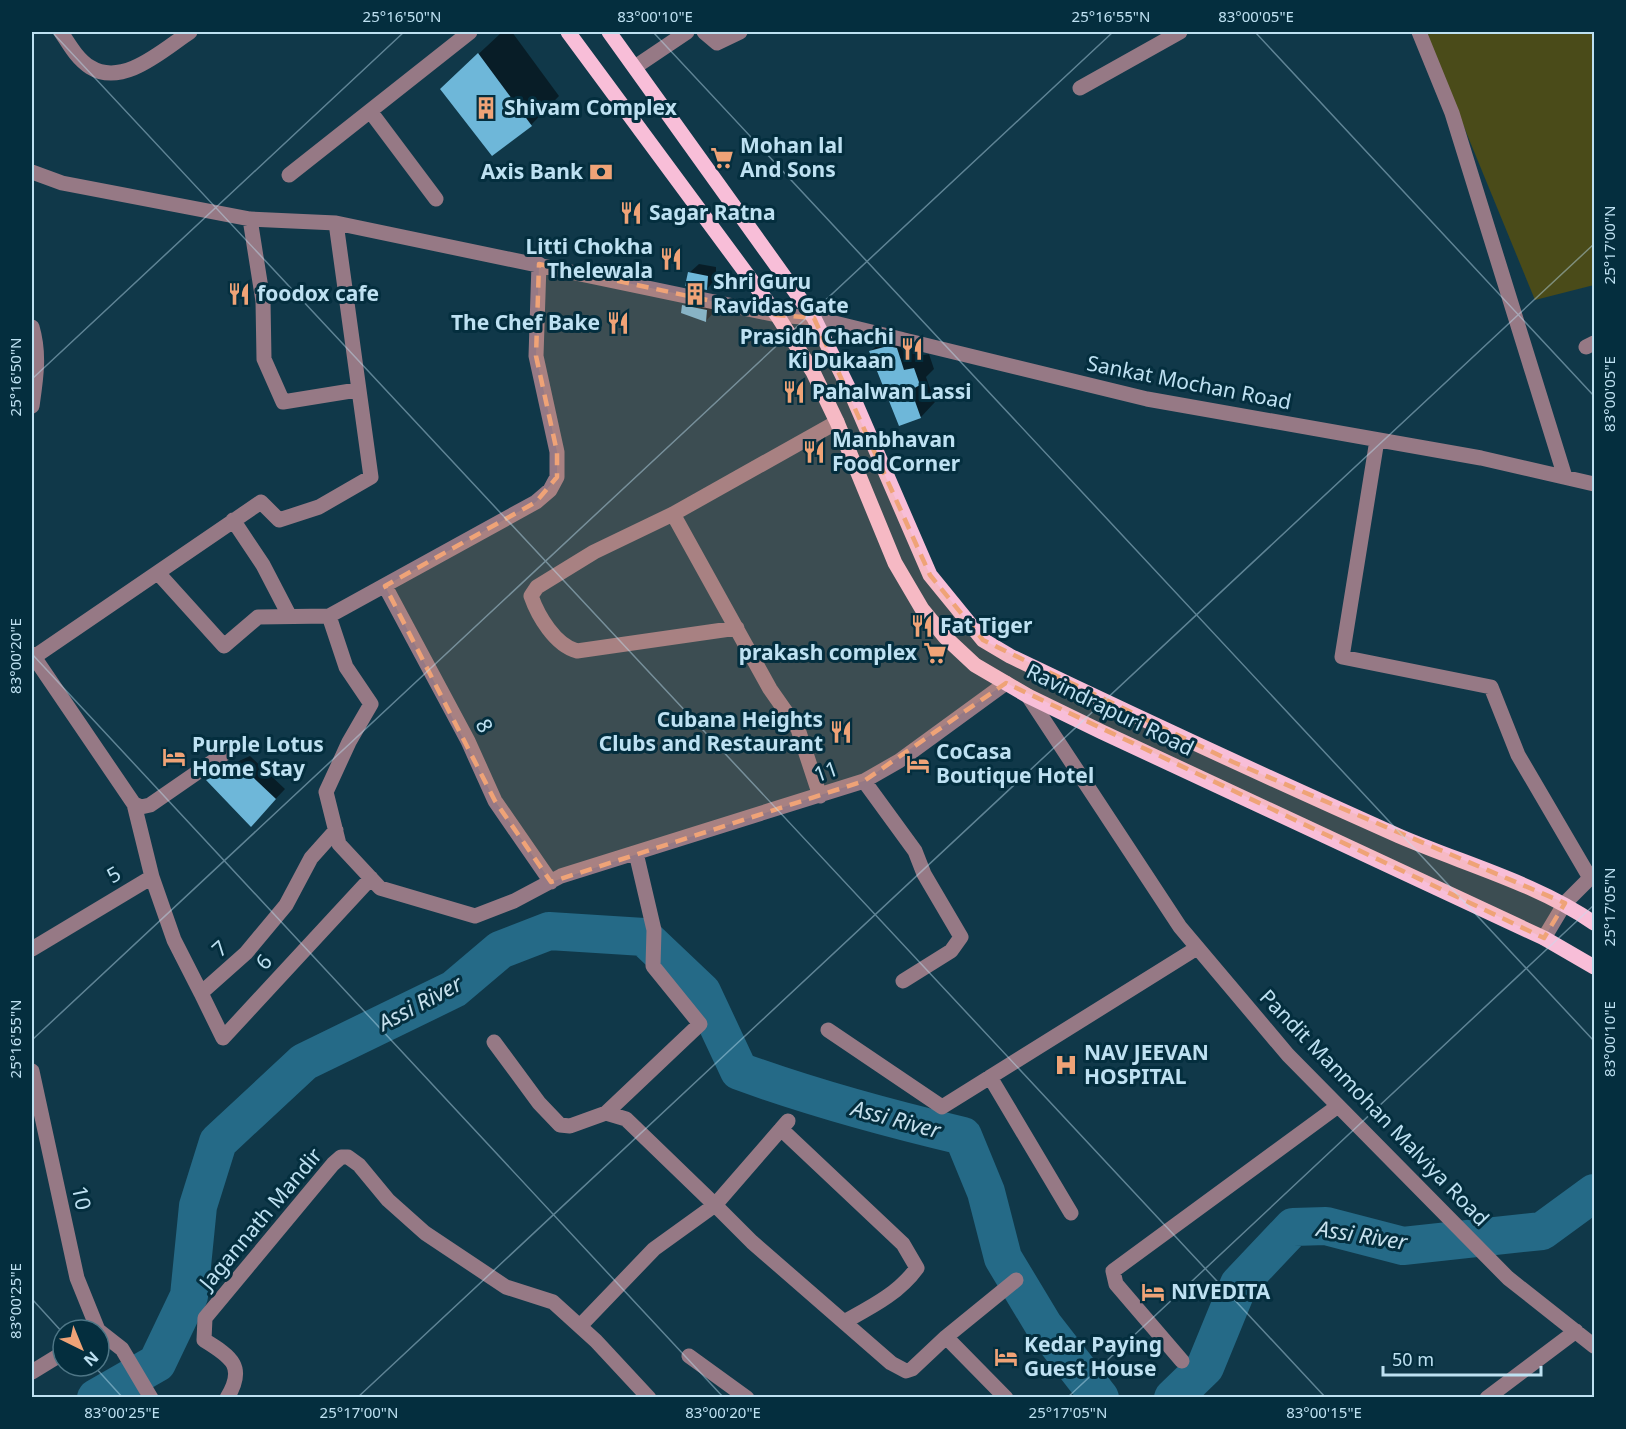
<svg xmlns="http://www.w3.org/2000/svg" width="1626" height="1429" font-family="'Noto Sans',sans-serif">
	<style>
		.green { fill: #4a4b19 }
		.shadow { fill: #0007 }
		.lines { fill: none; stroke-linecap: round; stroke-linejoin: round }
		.river { stroke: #256a87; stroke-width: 38 }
		.building { fill: #6eb7d9 }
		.minor { stroke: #967985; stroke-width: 15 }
		.major { stroke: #f8bed8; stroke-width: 15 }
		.marked { fill: #efa377; fill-opacity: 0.2; stroke: #efa377; stroke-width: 4.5; stroke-dasharray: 12 8; stroke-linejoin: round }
		.ticks { fill: none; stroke: #bee1f2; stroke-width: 1.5; stroke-opacity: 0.45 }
		.labels { text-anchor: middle; stroke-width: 6; stroke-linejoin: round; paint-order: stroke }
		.poi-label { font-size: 21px; font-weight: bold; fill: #bee1f2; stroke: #042e3e; text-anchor: start }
		.street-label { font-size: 21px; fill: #bee1f2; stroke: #042e3e }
		.water-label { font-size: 22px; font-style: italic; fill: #c6e0ed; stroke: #042e3e }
		.neatline { fill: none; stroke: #bee1f2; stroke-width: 2 }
		.ticks-label { font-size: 15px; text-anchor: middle; fill: #bee1f2 }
	</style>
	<rect width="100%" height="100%" fill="#103849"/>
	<!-- green -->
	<path class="green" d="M 1425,32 L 1594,32 L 1594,285 L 1535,300 Z"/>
	<!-- shadow -->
	<path class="shadow" d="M 502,32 L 512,32 L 559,96 L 531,125 L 471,61 Z
		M 699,264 L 716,267 L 716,279 L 707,289 L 689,273 Z
		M 693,296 L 716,301 L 715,311 L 706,321 L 683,306 Z
		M 904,332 L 912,334 L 918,356 L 929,354 L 934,369 L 926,377 L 935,402 L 921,417 L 900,424 L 871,351 L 886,337 Z
		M 250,756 L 285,789 L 251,825 L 208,780 L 217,771 Z"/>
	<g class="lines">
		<!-- river -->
		<path class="river" d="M 96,1398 L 157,1363 L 189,1296 L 198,1206 L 218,1142 L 304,1062 L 454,989 L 500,950 L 549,931 L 644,937 L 702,992 L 739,1071 C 813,1098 887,1118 963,1136 L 986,1192 L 1003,1258 L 1044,1326 L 1100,1398
			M 1173,1398 L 1205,1367 L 1239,1284 L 1293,1227 L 1326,1226 L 1403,1246 L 1542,1231 L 1594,1193"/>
	</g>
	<!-- building -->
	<path class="building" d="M 478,53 L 532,126 L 492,156 L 440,89 Z
		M 688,272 L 708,276 L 707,290 L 685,286 Z
		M 682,305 L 707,310 L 706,322 L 681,313 Z
		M 888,346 L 897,348 L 904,370 L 914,368 L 920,385 L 911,390 L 921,418 L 899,426 L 869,351 Z
		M 240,765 L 276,799 L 251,827 L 206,780 Z"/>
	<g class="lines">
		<!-- minor -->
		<path class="minor" d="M 61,32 C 69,44 77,59 90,67 C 123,88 164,49 190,32
			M 704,32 L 717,43 L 740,32
			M 1419,32 L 1452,113 L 1565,477
			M 635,67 L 687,32
			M 1080,88 L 1180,32
			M 370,111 L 436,199
			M 32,172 L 62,183 L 250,219 L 336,223 L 777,315 L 814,318 L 1147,399 L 1481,458 L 1594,484
			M 289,175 L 470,32
			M 250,219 L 263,301 L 264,359 L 283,402 L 357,390
			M 32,327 C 40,354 36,378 32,406
			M 1586,347 L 1594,343
			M 1377,440 L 1342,657 L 1491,687 L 1518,755 L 1590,878
			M 673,514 L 770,689 L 798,729 L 820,796
			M 233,520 L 263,565 L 289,615
			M 158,573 L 224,646 L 258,617 L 329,616 L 536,502 L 550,490 L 557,477 L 557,452 L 536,356 L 539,264
			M 385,586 L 468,741 L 495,801 L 551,882
			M 329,616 L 346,667 L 371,704 L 349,742 L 326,792 L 339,844 L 380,888 L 475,916 L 514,901 L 561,876 L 864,781 L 899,761 L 1006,683
			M 737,628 L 577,651 C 555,645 538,616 531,596 L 537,587 L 594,552 L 673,514 L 837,422
			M 32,654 L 134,804 L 141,807 L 150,805 L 231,749
			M 34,657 L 261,502 L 279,520 L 319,507 L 371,477 L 336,223
			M 1028,696 L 1180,927 L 1288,1055 L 1508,1278 L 1594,1346
			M 864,781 L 915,851 L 924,874 L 961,937 L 951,951 L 903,981
			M 152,877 L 174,940 L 201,993 L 246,953 L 286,905 L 311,858 L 336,830
			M 1544,938 L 1565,903 L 1594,874
			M 32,949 L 152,877 L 134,804
			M 201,993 L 223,1038 L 371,878
			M 828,1030 L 942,1107 L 1197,948
			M 494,1042 L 539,1103 L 560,1125 L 570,1126 L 606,1113 L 626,1119 L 715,1205 L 654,1249 L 580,1326
			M 32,1071 L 77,1278 L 98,1330
			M 990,1077 L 1071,1213
			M 606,1113 L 700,1024 L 653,966 L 654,930 L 636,853
			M 788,1121 L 715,1205 L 752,1242 L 891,1363 L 906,1371 L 912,1369 L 946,1337
			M 781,1129 L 903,1244 L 917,1268 C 898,1294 871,1307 844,1322
			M 99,1331 L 122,1349 L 151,1398
			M 689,1356 L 747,1398
			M 1182,1361 L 1116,1284 L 1113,1271 L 1338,1106
			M 32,1372 L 63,1353
			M 227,1398 C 246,1367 232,1357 204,1340 L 205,1318 L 333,1164 L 341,1157 L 348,1157 L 359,1165 L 388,1200 L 425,1233 L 506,1287 L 553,1302 L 596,1341 L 649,1398
			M 1006,1398 L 946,1337 L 1016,1280
			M 1487,1398 L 1576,1331"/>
		<!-- major -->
		<path class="major" d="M 568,32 L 777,315 L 813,372 L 837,422 L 895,563 L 922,609 L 945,637 L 975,665 L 1028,696 L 1102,732 L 1544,938 L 1594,967
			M 609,32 L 814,318 L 852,395 L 930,575 L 983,640 L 1010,656 C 1139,718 1269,778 1399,836 C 1464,864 1536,883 1594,923"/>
	</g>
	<!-- marked area -->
	<path class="marked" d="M 539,264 L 777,315 L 814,318 L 930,575 L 983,640 L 1233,762 L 1565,903 L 1544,938 L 1006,683 L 864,781 L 551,882 L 495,801 L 385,586 L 536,502 L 557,477 L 557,452 L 536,356 Z"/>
	<!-- ticks -->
	<path class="ticks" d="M 52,32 L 1326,1398M 653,32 L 1594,1041M 1255,32 L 1594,396M 32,379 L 404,32M 32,654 L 724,1398M 32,1040 L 1113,32M 32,1299 L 63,1333M 94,1366 L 123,1398M 357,1398 L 1594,244M 1067,1398 L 1594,905"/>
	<!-- icons -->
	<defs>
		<g id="building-bare" transform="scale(1.8)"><path d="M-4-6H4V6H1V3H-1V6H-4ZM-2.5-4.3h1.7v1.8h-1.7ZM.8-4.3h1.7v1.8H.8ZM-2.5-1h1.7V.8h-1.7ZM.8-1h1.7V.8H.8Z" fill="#efa377" stroke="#042e3e" stroke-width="2.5" paint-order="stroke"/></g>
		<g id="supermarket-bare" transform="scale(1.8)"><path d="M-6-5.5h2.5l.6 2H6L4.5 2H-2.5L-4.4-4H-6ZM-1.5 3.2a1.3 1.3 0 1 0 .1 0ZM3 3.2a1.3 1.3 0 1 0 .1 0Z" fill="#efa377" stroke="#042e3e" stroke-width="2.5" paint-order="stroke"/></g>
		<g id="bank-bare" transform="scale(1.8)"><path d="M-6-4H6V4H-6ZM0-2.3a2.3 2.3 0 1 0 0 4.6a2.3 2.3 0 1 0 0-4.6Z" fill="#efa377" stroke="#042e3e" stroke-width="2.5" paint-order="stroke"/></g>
		<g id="restaurant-bare" transform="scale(1.8)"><path d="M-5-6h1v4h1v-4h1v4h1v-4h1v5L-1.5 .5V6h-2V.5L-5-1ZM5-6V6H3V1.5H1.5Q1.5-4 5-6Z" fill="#efa377" stroke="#042e3e" stroke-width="2.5" paint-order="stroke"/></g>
		<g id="hotel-bare" transform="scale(1.8)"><path d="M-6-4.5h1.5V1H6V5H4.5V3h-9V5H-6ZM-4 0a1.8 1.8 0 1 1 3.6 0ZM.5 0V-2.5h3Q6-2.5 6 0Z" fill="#efa377" stroke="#042e3e" stroke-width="2.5" paint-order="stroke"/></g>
		<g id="hospital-bare" transform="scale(1.8)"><path d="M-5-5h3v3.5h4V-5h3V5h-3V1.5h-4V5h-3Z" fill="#efa377" stroke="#042e3e" stroke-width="2.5" paint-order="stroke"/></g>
	</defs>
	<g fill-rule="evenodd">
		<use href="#building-bare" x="486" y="108"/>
		<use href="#supermarket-bare" x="722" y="158"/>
		<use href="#bank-bare" x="601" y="172"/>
		<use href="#restaurant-bare" x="631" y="213"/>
		<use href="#restaurant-bare" x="671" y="259"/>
		<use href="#restaurant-bare" x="239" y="294"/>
		<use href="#building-bare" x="695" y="294"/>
		<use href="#restaurant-bare" x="618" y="323"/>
		<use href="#restaurant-bare" x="912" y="349"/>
		<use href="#restaurant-bare" x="794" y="392"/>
		<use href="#restaurant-bare" x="814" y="452"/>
		<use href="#restaurant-bare" x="922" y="626"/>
		<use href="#supermarket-bare" x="935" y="653"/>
		<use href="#restaurant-bare" x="841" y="732"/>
		<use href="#hotel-bare" x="174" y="757"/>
		<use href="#hotel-bare" x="918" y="764"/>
		<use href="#hospital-bare" x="1066" y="1065"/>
		<use href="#hotel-bare" x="1153" y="1292"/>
		<use href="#hotel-bare" x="1006" y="1357"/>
	</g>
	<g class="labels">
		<!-- poi labels -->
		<g class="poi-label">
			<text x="504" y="115">Shivam Complex</text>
			<text x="740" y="153">Mohan lal<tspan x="740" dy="24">And Sons</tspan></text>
			<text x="583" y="179" text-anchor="end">Axis Bank</text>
			<text x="649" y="220">Sagar Ratna</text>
			<text x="653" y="254" text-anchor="end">Litti Chokha<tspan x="653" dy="24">Thelewala</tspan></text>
			<text x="713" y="289">Shri Guru<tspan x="713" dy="24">Ravidas Gate</tspan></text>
			<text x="257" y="301">foodox cafe</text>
			<text x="600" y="330" text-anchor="end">The Chef Bake</text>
			<text x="894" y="344" text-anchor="end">Prasidh Chachi<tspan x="894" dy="24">Ki Dukaan</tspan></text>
			<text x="812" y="399">Pahalwan Lassi</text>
			<text x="832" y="447">Manbhavan<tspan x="832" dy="24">Food Corner</tspan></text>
			<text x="940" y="633">Fat Tiger</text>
			<text x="917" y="660" text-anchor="end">prakash complex</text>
			<text x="823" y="727" text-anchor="end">Cubana Heights<tspan x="823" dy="24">Clubs and Restaurant</tspan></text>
			<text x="192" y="752">Purple Lotus<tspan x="192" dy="24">Home Stay</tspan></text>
			<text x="936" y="759">CoCasa<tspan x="936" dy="24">Boutique Hotel</tspan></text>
			<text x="1084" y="1060">NAV JEEVAN<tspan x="1084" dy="24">HOSPITAL</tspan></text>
			<text x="1171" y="1299">NIVEDITA</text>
			<text x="1024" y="1352">Kedar Paying<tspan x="1024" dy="24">Guest House</tspan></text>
		</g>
		<!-- street labels -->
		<g class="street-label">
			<text transform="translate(1189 383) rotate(11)" y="7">Sankat Mochan Road</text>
			<text transform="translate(1110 710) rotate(26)" y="7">Ravindrapuri Road</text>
			<text transform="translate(484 726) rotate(63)" y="7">8</text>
			<text transform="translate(826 772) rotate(-19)" y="7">11</text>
			<text transform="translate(114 875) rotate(-30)" y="7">5</text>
			<text transform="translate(220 949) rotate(-42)" y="7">7</text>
			<text transform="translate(264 962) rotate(-48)" y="7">6</text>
			<text transform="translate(1374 1108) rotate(46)" y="7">Pandit Manmohan Malviya Road</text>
			<text transform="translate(81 1198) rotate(78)" y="7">10</text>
			<text transform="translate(261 1219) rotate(-50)" y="7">Jagannath Mandir</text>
		</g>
		<!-- water labels -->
		<g class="water-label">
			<text transform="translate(420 1003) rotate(-28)" y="8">Assi River</text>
			<text transform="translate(896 1119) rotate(15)" y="8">Assi River</text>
			<text transform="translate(1362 1235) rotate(9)" y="8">Assi River</text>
		</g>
	</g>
	<!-- border -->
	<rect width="1626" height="1429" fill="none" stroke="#042e3e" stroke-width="66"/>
	<!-- north arrow -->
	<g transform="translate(81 1348) rotate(137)"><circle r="28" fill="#042e3e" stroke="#4e7686" stroke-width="1.5"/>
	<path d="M0-4.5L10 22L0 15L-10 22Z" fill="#efa377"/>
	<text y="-9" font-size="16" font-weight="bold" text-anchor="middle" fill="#bee1f2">N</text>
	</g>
	<!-- scale -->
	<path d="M1383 1366v9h158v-9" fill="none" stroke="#bee1f2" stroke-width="3"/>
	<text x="1392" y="1366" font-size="18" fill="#bee1f2" stroke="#042e3e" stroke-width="4.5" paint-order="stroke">50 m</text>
	<rect x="33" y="33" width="1560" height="1363" class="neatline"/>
	<g class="ticks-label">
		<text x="402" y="22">25°16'50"N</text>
		<text x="655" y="22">83°00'10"E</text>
		<text x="1111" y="22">25°16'55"N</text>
		<text x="1256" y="22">83°00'05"E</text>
		<text transform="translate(1610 245) rotate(-90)" y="5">25°17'00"N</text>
		<text transform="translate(16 377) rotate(-90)" y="5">25°16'50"N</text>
		<text transform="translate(1610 394) rotate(-90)" y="5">83°00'05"E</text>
		<text transform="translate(16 656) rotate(-90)" y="5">83°00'20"E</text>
		<text transform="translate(1610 907) rotate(-90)" y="5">25°17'05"N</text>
		<text transform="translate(16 1039) rotate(-90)" y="5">25°16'55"N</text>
		<text transform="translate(1610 1039) rotate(-90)" y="5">83°00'10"E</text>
		<text transform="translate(16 1301) rotate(-90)" y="5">83°00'25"E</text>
		<text x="122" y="1418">83°00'25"E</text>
		<text x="359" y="1418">25°17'00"N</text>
		<text x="723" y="1418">83°00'20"E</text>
		<text x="1068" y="1418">25°17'05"N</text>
		<text x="1324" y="1418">83°00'15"E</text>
	</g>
</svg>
